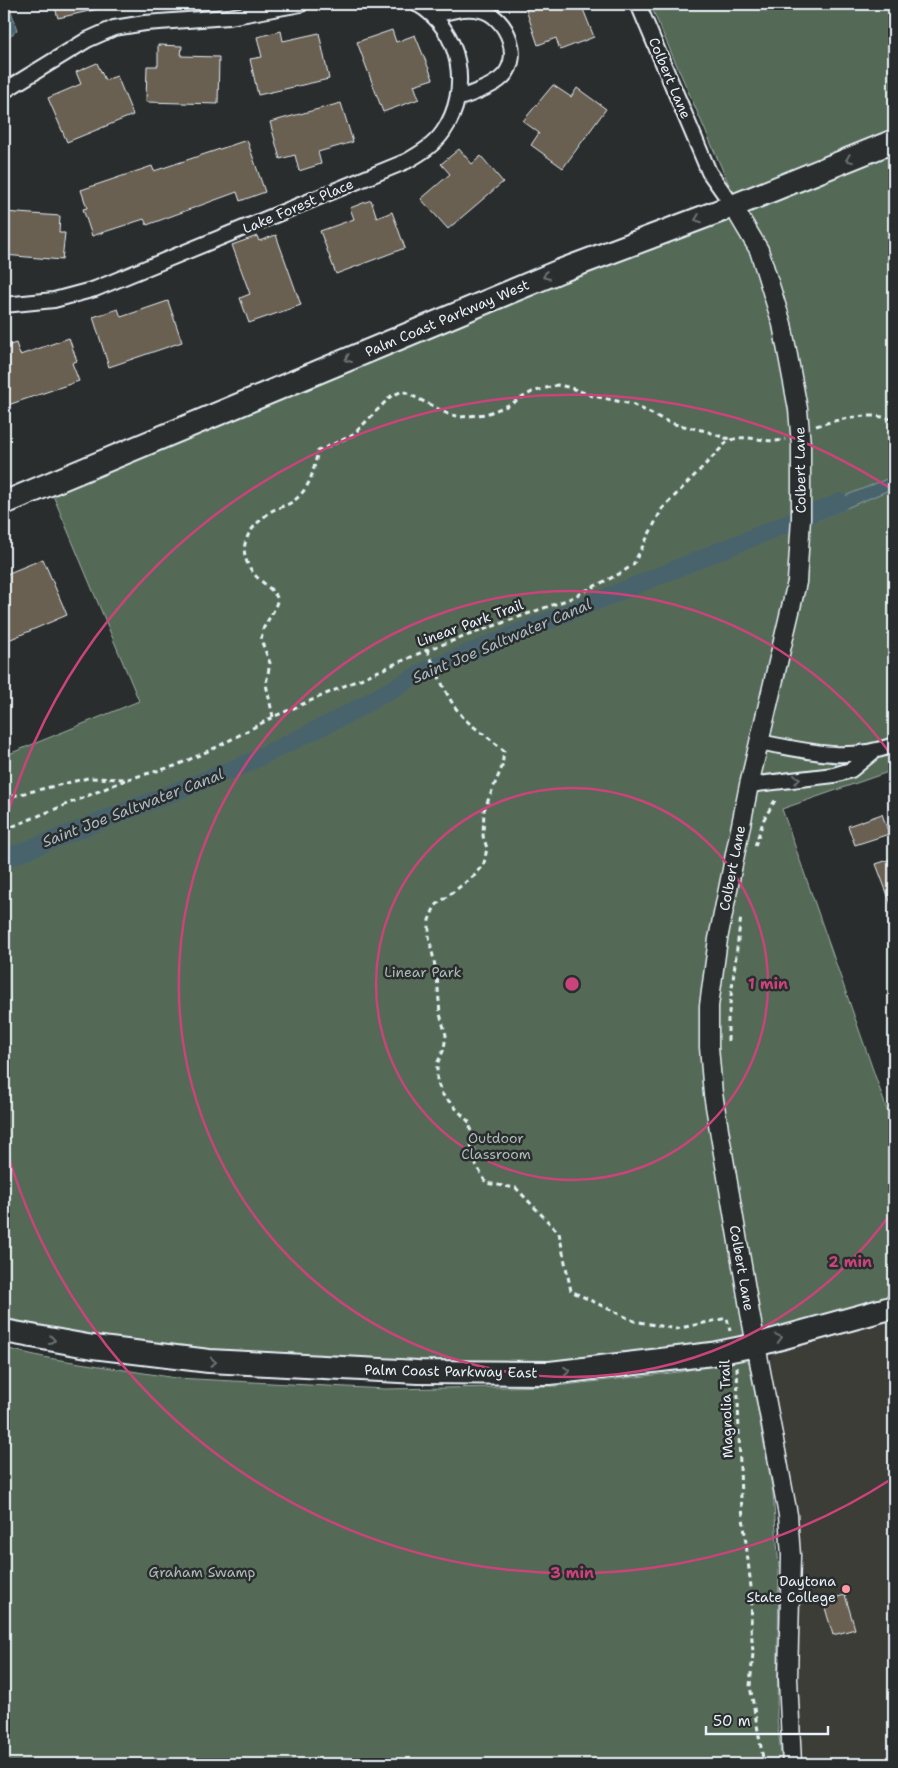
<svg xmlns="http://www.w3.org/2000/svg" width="898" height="1768" font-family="'Shantell Sans',sans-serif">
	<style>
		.built { fill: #3d3c38 }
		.green { fill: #546a56; stroke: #9eaea7 }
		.water { fill: #48646d; stroke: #889ca5 }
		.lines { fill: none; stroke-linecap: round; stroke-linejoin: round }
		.canal { stroke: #48646d; stroke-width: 18 }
		.building { fill: #696051; stroke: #e8f1f8 }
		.minor-casing { stroke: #e8f1f8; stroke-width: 18 }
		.tertiary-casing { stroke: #e8f1f8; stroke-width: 21 }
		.primary-casing { stroke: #e8f1f8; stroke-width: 26 }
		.path { stroke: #e8f1f8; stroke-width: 3; stroke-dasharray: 5 4; stroke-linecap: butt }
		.minor { stroke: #2a2d2e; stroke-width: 14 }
		.tertiary { stroke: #2a2d2e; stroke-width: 18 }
		.primary { stroke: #2a2d2e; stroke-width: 22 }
		.oneway { stroke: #6c7275 }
		.ring { fill: none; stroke: #ca437a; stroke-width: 2.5 }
		.poi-dot { fill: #ff9aa2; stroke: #2a2d2e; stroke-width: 2 }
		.labels { text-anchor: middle; stroke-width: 5; stroke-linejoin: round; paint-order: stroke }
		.street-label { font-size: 14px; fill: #e8f1f8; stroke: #2a2d2e }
		.park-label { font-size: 14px; fill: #adbbb7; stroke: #2a2d2e }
		.poi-label { font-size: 14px; fill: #e8f1f8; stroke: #2a2d2e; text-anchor: end }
		.water-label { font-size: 15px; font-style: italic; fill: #a8b9c0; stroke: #2a2d2e }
		.centre { fill: #ca437a; stroke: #2a2d2e; stroke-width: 2.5 }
		.ring-label { font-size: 15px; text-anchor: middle; font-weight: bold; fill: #ca437a; stroke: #2a2d2e; stroke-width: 5; stroke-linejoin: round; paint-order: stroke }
	</style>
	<rect width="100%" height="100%" fill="#2a2d2e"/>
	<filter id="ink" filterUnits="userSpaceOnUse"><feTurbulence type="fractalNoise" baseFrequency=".02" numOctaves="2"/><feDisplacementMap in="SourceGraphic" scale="10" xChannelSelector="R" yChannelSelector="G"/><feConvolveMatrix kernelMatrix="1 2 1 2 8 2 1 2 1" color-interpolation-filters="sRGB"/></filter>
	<g filter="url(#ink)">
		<!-- built -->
		<path class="built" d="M 894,1316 L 894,1764 L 801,1764 L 799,1731 L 798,1531 L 769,1374 L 769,1364 L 772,1354 L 779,1348 Z"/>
		<!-- green -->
		<path class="green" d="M 650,4 L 894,4 L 894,130 L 733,194 Z
			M 894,151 L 894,770 L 782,809 L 894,1130 L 894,1299 L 738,1340 L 536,1367 L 214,1351 L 79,1333 L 4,1318 L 4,756 L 139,701 L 52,493 L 579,271 Z
			M 4,1348 L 48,1358 L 176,1378 L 385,1389 L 556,1386 L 679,1372 L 748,1357 L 773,1493 L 779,1567 L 777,1718 L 782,1764 L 4,1764 Z"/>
		<!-- water -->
		<path class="water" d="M 4,4 L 9,4 L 17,30 L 4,42 Z
			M 894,476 L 894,488 L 818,520 L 818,507 Z"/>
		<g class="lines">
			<!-- canal -->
			<path class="canal" d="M 4,859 L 248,763 L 338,719 L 427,670 L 840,502"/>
		</g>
		<!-- building -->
		<path class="building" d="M 54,4 L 97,4 L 98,9 L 58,18 Z
			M 524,4 L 581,4 L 594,37 L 560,50 L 556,38 L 538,45 Z
			M 392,30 L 396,42 L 415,35 L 433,79 L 414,85 L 419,99 L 383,112 L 357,42 Z
			M 281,31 L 283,41 L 319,33 L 329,79 L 258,95 L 250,59 L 262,57 L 257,37 Z
			M 158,45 L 182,46 L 181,56 L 219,57 L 218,104 L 146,102 L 147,66 L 158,66 Z
			M 97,63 L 105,80 L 117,76 L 133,115 L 67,142 L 48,98 L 81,84 L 76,72 Z
			M 553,85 L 571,97 L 577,88 L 606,109 L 563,168 L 531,145 L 539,133 L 523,121 Z
			M 341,103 L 353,142 L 318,152 L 321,164 L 299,171 L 295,155 L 280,159 L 270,122 Z
			M 247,140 L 265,192 L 240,201 L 237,192 L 147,225 L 144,219 L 92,236 L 83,209 L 87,208 L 81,190 L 152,166 L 154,171 Z
			M 459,149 L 472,164 L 481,156 L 503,182 L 448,229 L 421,199 L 450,174 L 441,164 Z
			M 371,200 L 377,218 L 392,212 L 405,248 L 336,274 L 320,231 L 354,219 L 350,208 Z
			M 4,212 L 60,216 L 59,233 L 65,233 L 62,260 L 4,255 Z
			M 276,235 L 301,305 L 249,323 L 240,298 L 250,294 L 232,245 L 257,236 L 259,241 Z
			M 168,301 L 182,342 L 109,367 L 93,317 L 118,309 L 121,317 Z
			M 69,338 L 77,361 L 72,363 L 79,381 L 8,405 L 4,392 L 4,347 L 16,343 L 20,355 Z
			M 43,559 L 67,615 L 4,642 L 4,575 Z
			M 882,814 L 889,834 L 855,845 L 848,826 Z
			M 894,858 L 894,909 L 893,909 L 876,864 Z
			M 845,1595 L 855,1629 L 833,1635 L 823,1601 Z"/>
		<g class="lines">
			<!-- minor casing -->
			<g class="minor-casing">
				<path id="minor" d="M 638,4 L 709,172 L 733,206
					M 434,15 C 449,12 465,6 480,10 C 508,16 525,61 499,80 C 487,89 471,94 457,99
					M 4,91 L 87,40 L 114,28 L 145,23 L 229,17 L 301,4
					M 4,305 L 54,300 L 95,289 L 407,161 C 421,153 434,145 443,132 C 472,90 461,29 417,4
					M 759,742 C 809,751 844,763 894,745
					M 749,785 L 834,775 L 851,770 L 873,752"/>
			</g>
			<!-- tertiary casing -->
			<g class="tertiary-casing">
				<path id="tertiary" d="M 733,206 L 759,250 L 782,324 L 798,409 L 801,445 L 801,518 L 797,582 L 749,785 L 718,939 L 709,1006 L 709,1047 L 713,1094 L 750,1313 L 788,1515 L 791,1556 L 788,1678 L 792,1764"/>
			</g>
			<!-- primary casing -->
			<g class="primary-casing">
				<path id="primary" d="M 4,503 L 560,271 L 733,206 L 894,141
					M 4,1331 L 93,1347 L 209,1361 L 418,1372 L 550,1373 L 712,1354 L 756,1345 L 894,1307"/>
			</g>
			<!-- path -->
			<path class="path" d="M 816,426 C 841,419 869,411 894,420
				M 427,650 C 437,671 446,698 462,716 C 474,729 491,738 504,751 L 502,767 L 484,810 L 483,836 L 487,848 L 484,863 L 475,875 L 435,906 L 429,920 L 429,936 L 437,976 L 440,1014 L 446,1035 L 444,1049 L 437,1064 L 437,1081 L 442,1094 L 470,1123 L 472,1157 L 486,1183 L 516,1188 L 559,1233 L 571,1291 L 634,1321 L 676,1329 L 727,1318 L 730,1331
				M 273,717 L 266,684 L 270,663 L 261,640 L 263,629 L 274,610 L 278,599 C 270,585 259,582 252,571 C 235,547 249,528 269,513 C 279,505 289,508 301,494 C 312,482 314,467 318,451 L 353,435 L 391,396 L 403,391 L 448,414 L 461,417 L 486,414 L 509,405 L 532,392 L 557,385 L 568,387 L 593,396 L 632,404 L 670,423 L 706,431 L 725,438 L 734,439
				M 4,798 L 88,778 L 128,779 L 175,766 L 217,747 L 273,717 L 427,650 L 569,599 L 619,574 L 633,565 L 662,509 L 727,442 C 746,431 769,446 785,439
				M 4,830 L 126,780
				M 755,846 L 764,819 L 777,797
				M 728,1041 L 728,1020 L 741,916
				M 471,1150 L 477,1149
				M 737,1367 L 741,1499 L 752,1596 L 751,1626 L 753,1653 L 750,1686 L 764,1764"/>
			<!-- minor -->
			<use href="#minor" class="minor"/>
			<!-- tertiary -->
			<use href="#tertiary" class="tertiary"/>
			<!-- primary -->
			<use href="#primary" class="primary"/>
		</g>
		<!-- one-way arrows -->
		<defs><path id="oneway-chevron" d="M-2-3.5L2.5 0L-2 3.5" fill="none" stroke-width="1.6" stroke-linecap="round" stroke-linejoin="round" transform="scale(1.25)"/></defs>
		<g class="oneway">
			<use href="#oneway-chevron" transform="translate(849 159) rotate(158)"/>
			<use href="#oneway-chevron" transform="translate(698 219) rotate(159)"/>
			<use href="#oneway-chevron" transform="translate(546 276) rotate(157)"/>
			<use href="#oneway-chevron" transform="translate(348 359) rotate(157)"/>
			<use href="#oneway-chevron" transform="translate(797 779) rotate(-8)"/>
			<use href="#oneway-chevron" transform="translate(779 1338) rotate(-15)"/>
			<use href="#oneway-chevron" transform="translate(52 1340) rotate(9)"/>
			<use href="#oneway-chevron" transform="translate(213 1362) rotate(4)"/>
			<use href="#oneway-chevron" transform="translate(567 1371) rotate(-5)"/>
		</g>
	</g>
	<!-- distance rings -->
	<g class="ring">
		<circle cx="572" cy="984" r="196"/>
		<path d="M894 1209A393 393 0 1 1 894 759"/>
		<path d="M893 1478A589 589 0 0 1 4 1141M4 827A589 589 0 0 1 893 490"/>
	</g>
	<!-- markers -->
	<circle class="poi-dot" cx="846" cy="1589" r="5"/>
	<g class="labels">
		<!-- street labels -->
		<g class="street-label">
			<text transform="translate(670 78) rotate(67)" y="5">Colbert Lane</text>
			<text transform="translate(298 206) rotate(-23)" y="5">Lake Forest Place</text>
			<text transform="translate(447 318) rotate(-23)" y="5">Palm Coast Parkway West</text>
			<text transform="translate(800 470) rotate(-91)" y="5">Colbert Lane</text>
			<text transform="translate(470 623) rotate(-20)" y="5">Linear Park Trail</text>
			<text transform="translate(732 868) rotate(-79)" y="5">Colbert Lane</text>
			<text transform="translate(742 1268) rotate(80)" y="5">Colbert Lane</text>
			<text transform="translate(451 1371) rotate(1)" y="5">Palm Coast Parkway East</text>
			<text transform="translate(726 1409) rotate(-92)" y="5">Magnolia Trail</text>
		</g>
		<!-- park labels -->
		<g class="park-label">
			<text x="423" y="977">Linear Park</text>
			<text x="496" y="1143">Outdoor<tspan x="496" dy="16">Classroom</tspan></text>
			<text x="202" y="1577">Graham Swamp</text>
		</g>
		<!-- poi labels -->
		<g class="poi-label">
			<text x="836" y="1586">Daytona<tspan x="836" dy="16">State College</tspan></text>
		</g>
		<!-- water labels -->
		<g class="water-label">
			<text transform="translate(502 641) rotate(-23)" y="5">Saint Joe Saltwater Canal</text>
			<text transform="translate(133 808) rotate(-21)" y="5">Saint Joe Saltwater Canal</text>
		</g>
	</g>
	<circle cx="572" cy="984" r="8" class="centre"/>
	<g class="ring-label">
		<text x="768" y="989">1 min</text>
		<text x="850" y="1267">2 min</text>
		<text x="572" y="1578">3 min</text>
	</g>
	<!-- margin -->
	<rect width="898" height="1768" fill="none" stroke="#2a2d2e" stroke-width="20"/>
	<rect x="10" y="10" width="878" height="1748" fill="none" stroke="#e8f1f8" stroke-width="2" filter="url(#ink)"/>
	<!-- scale -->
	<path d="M706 1726v8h122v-8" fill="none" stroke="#e8f1f8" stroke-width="2.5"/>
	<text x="713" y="1726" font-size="15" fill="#e8f1f8" stroke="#2a2d2e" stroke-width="4" paint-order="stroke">50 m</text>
</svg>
